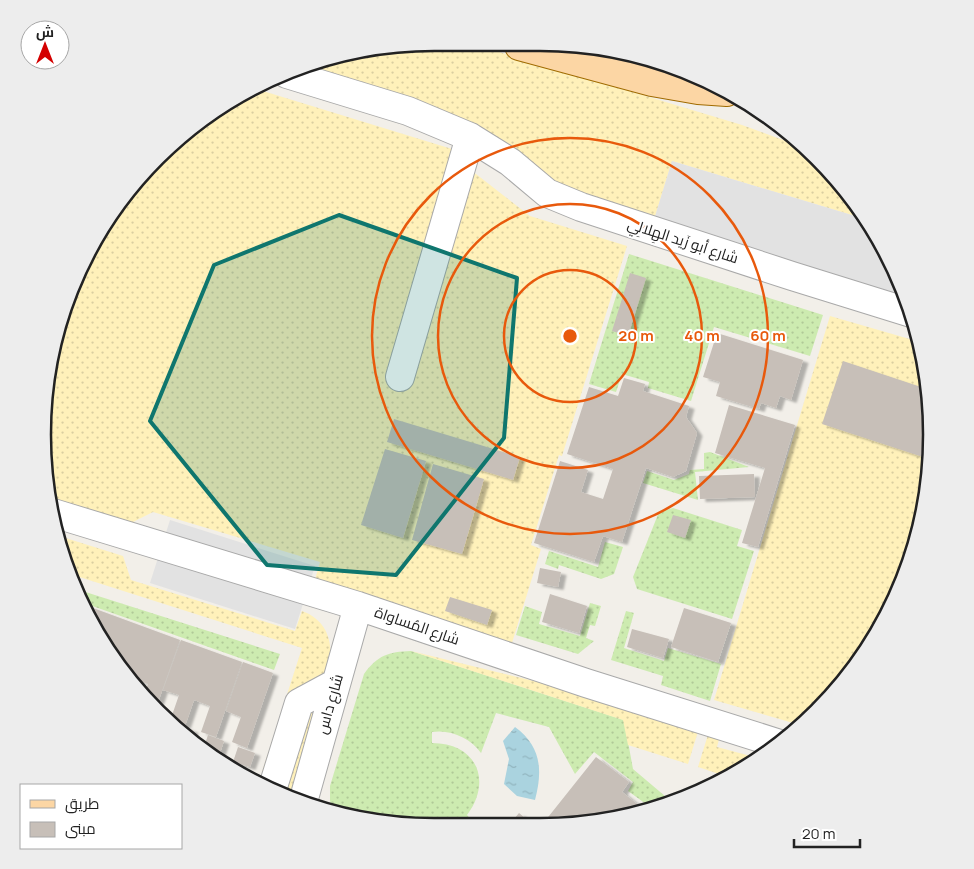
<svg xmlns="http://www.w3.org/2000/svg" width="974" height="869" font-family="Manrope,Cairo,sans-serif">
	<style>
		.grass { fill: url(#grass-dots) }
		.sand { fill: url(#sand-dots) }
		.parking { fill: #e2e2e2 }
		.water { fill: url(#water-ripples) }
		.building { fill: #c7bfb8; filter: url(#shadow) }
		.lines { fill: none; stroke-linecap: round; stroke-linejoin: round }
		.minor-casing { stroke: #a9a9a9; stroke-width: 30 }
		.major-casing { stroke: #a06b00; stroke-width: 30 }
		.minor { stroke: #fff; stroke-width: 28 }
		.major { stroke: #fcd6a4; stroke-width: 28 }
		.marked { fill: #0f766e; fill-opacity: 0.2; stroke: #0f766e; stroke-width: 4; stroke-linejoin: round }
		.ring { fill: none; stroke: #e8590c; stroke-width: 2.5 }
		.labels { text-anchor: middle; stroke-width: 4; stroke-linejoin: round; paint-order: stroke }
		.street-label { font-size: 15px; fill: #222; stroke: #fff }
		.rim { fill: none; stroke: #222; stroke-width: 2.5 }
		.centre { fill: #e8590c; stroke: #fff; stroke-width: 2.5 }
		.ring-label { font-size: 15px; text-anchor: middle; font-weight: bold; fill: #e8590c; stroke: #fff; stroke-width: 4; stroke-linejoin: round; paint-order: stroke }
	</style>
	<defs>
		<pattern id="grass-dots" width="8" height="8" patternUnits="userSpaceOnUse" patternTransform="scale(1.25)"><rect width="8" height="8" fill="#cdebb0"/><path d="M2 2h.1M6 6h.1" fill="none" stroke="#b0c997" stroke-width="1.8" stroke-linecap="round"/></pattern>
		<pattern id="sand-dots" width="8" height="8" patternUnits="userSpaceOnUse" patternTransform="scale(1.25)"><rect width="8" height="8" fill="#fff1ba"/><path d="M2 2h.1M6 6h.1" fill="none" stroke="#dacea0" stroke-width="1.8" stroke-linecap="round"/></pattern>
		<pattern id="water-ripples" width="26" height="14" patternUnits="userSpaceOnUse" patternTransform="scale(1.25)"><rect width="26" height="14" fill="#aad3df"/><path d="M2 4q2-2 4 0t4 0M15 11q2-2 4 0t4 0" fill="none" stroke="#92b5bf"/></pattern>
		<filter id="shadow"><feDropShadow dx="5.5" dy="3" stdDeviation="1" flood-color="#0004"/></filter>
	</defs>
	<rect width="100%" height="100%" fill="#f2efe9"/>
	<!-- grass -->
	<path class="grass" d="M 629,254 L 823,315 L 810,356 L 714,327 L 691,401 L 648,388 L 649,382 L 622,374 L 616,392 L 589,384 Z
		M 710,452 L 749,467 L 695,472 L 698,500 L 643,483 L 647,471 L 674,480 L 689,474 L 690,470 L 704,469 L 704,453 Z
		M 673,508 L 742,530 L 737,546 L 754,551 L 732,619 L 637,589 L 633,577 L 659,512 Z
		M 605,542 L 623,547 L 614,574 L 601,579 L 559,565 L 558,569 L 545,564 L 549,551 L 598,567 Z
		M 76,589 L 280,654 L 274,670 L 81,602 Z
		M 590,603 L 601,606 L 595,626 L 590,625 L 586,638 L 594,641 L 578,654 L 516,635 L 525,606 L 542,612 L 539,624 L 580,636 Z
		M 626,611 L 634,613 L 624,648 L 664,661 L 668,648 L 721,664 L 710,701 L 661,685 L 663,676 L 611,660 Z
		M 411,651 L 624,720 L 633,769 L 672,802 L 653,809 L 628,791 L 633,782 L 594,752 L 575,774 L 549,727 L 496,713 L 481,753 C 471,738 450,729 432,732 L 432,743 C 476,743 493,780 467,815 L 477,826 L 409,826 L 334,813 L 330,801 L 330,786 L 364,674 C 378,655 388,652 411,651 Z"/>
	<!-- sand -->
	<path class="sand" d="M 434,43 L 473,44 L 742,125 L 805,148 L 851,196 L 865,219 L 672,161 L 653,223 L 583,202 L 297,71 L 358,50 Z
		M 253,88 L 452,149 L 456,153 L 458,160 L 530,216 L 627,246 L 562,456 L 559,455 L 531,545 L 541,549 L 511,646 L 314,583 L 320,562 L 153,512 L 129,524 L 51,501 L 43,435 L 50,358 L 83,261 L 124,196 L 196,124 Z
		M 830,316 L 920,342 L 931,409 L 928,486 L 911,561 L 879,631 L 834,693 L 800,725 L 714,700 Z
		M 56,535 L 123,556 L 131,580 L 295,631 L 302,611 C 330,621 335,648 327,673 L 267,772 L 262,772 L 302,648 L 70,574 Z
		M 411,651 L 701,722 L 688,764 L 628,745 L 623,720 Z
		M 304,709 L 317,709 L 292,798 L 278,793 Z
		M 711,725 L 722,728 L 717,747 L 758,758 L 728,777 L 698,767 Z"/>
	<!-- parking -->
	<path class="parking" d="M 672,161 L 865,219 L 891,261 L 906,300 L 653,223 Z
		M 170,520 L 315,566 L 295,629 L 150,583 Z"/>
	<!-- water -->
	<path class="water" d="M 515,727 C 541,746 543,770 535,800 L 517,796 L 504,784 L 509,759 L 503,741 Z"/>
	<!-- building -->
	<path class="building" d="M 630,273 L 646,278 L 628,336 L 612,331 Z
		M 717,333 L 803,360 L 791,400 L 780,396 L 776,408 L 761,403 L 759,409 L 716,396 L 720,382 L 703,377 Z
		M 843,361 L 927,389 L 931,409 L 929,459 L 822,424 Z
		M 624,378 L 645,384 L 643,391 L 689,406 L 686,417 L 697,433 L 686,471 L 673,477 L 646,468 L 622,542 L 603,536 L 594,562 L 534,543 L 560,461 L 588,470 L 581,492 L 603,499 L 613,469 L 567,454 L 589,387 L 618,396 Z
		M 729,405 L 795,425 L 758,547 L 742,543 L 765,468 L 715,453 Z
		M 394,419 L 520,457 L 513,480 L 387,442 Z
		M 385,449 L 426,461 L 403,538 L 361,525 Z
		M 433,464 L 484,479 L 462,554 L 412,540 Z
		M 754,474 L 755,497 L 700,499 L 699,476 Z
		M 673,515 L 691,520 L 685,538 L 667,532 Z
		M 540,568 L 561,572 L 558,587 L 537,583 Z
		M 550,594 L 587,606 L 579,633 L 542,622 Z
		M 450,597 L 492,610 L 487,625 L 445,611 Z
		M 82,604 L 180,640 L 156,708 L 143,696 L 148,684 L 131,678 L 131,680 Z
		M 684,608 L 731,623 L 718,662 L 671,647 Z
		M 632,629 L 669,639 L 663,658 L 627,647 Z
		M 181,640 L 242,662 L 216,737 L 201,732 L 210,706 L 194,700 L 185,726 L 170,721 L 179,695 L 163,690 Z
		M 243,662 L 273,673 L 247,748 L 232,742 L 241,717 L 226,711 Z
		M 177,724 L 193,730 L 190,740 L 176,727 Z
		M 208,735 L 224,741 L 219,756 L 203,750 Z
		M 238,747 L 255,753 L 250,767 L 233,762 Z
		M 596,757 L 629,782 L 622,792 L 646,811 L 565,826 L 541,826 Z
		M 702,783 L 713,786 L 699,791 Z
		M 519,813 L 535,826 L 508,826 Z"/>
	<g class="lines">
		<!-- minor casing -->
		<g class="minor-casing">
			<path id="minor" d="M 287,74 L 408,111 L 470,137 L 510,162 L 547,193 L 581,207 L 792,276 L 911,313
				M 400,377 L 470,137
				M 53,513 L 358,606 L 586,683 L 780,744
				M 272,790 L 299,703 L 336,683
				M 303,802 L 358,606"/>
		</g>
		<!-- major casing -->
		<g class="major-casing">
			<path id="major" d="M 519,46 L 652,82 L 698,90 L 727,92"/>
		</g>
		<!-- minor -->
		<use href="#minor" class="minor"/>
		<!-- major -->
		<use href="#major" class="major"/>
	</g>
	<!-- marked area -->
	<path class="marked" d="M 339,215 L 517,278 L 504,438 L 396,575 L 267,565 L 150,421 L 214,265 Z"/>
	<!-- distance rings -->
	<g class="ring">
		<circle cx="570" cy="336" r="66"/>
		<circle cx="570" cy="336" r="132"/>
		<circle cx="570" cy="336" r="198"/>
	</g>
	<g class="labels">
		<!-- street labels -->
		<g class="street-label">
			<text transform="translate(683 241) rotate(18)" y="5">شارع أبو زَيد الهِلالِي</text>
			<text transform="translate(417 626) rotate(19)" y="5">شارع المُساواة</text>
			<text transform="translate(330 704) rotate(-74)" y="5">شارع داس</text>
		</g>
	</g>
	<!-- crop -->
	<path d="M0 0H974V869H0ZM434 51H540A383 383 0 0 1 923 434V435A383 383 0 0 1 540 818H434A383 383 0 0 1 51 435V434A383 383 0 0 1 434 51Z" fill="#ededed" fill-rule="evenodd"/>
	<path class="rim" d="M434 51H540A383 383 0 0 1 923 434V435A383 383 0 0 1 540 818H434A383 383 0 0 1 51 435V434A383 383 0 0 1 434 51Z"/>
	<circle cx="570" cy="336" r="8" class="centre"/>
	<g class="ring-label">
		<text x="636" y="341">20 m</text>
		<text x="702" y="341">40 m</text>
		<text x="768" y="341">60 m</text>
	</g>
	<!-- legend -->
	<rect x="20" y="784" width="162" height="65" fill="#ffffff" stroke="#a7a7a7"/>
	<rect x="30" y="800" width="25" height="8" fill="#fcd6a4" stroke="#a7a7a7"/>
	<text x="65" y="809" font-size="15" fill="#222222">طريق</text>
	<rect x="30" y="822" width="25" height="15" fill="#c7bfb8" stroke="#a7a7a7"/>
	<text x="65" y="834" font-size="15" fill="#222222">مبنى</text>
	<!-- north arrow -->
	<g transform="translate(45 45)"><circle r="24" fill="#ffffff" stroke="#a7a7a7"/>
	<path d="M0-4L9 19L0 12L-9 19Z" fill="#d40000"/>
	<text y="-8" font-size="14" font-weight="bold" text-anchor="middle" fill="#222222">ش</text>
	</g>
	<!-- scale -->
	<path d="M794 839v8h66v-8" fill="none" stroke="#222222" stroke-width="2.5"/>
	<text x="802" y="839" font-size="15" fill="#222222" stroke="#ffffff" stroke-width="4" paint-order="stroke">20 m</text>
</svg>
